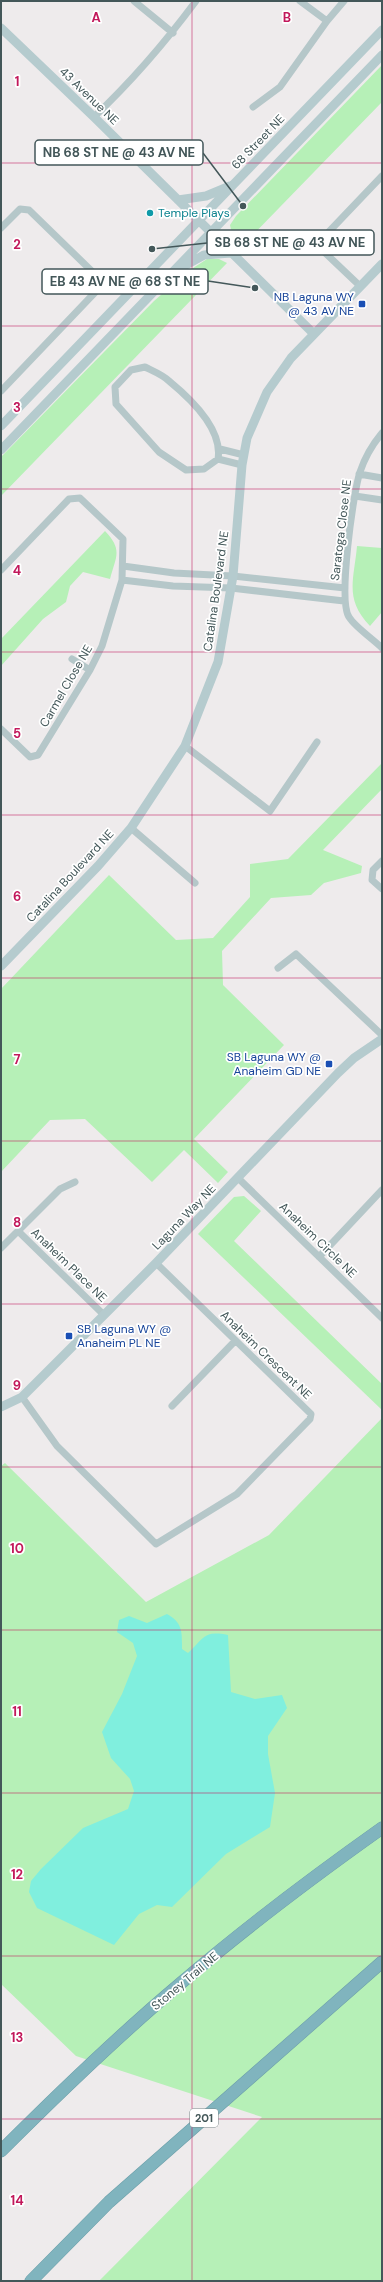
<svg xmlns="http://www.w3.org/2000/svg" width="383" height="2282" font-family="'DM Sans',sans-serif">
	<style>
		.green { fill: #b6f0b7 }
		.water { fill: #80efde }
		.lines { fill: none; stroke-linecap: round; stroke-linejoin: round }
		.highway-casing { stroke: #6b9fa9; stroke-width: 13 }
		.street { stroke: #b5c7c9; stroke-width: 7 }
		.secondary { stroke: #b5cbce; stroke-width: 9 }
		.highway { stroke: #80b4be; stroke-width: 12 }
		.grid { fill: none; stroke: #c2185b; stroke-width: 1; stroke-opacity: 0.55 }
		.culture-dot { fill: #0f9aa8; stroke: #fff; stroke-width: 1.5 }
		.transit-dot { fill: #1a4fb4; stroke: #fff; stroke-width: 1.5 }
		.labels { text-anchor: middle; stroke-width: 3.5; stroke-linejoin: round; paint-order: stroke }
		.shield { fill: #fff; stroke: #7b898b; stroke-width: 1 }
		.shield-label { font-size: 11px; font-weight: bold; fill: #435759 }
		.street-label { font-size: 12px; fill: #435759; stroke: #fff }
		.culture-label { font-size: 12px; fill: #0d838f; stroke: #fff; text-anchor: start }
		.transit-label { font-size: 12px; fill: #164399; stroke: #fff; text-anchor: end }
		.grid-label { font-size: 13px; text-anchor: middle; font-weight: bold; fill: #c2185b; stroke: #fff; stroke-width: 3.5; stroke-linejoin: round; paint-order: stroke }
		.leader { fill: none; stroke: #435759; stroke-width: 1.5 }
		.callout-dot { fill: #435759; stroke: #fff; stroke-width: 1.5 }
		.callout { fill: #fff; stroke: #435759; stroke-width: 1.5 }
		.callout-label { font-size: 13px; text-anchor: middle; font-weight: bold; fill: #435759 }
	</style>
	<rect width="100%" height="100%" fill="#eeebec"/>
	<!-- green -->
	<path class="green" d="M 382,65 L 382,102 L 242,246 L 232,234 L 230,225 L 236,216 Z
		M 207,259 L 219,259 L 227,263 L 1,496 L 1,457 L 154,301 L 187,272 Z
		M 105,531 C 123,550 116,556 110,579 L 83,572 L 70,586 L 66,602 L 43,619 L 1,666 L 1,639 Z
		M 357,546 L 382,548 L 382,612 L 370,626 C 344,599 354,580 357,546 Z
		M 382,763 L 382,789 L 323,850 L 362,866 L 361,873 L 324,883 L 311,895 L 271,898 L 222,951 L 223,985 L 284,1045 L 194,1139 L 228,1172 L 218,1183 L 184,1150 L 152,1182 L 85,1119 L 50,1120 L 1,1172 L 1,989 L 109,875 L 176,940 L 213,938 L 250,897 L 250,864 L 288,859 Z
		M 244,1196 L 261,1211 L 234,1241 L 382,1384 L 382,1410 L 198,1234 L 234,1197 Z
		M 382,1418 L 382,2281 L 99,2281 L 262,2117 L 76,2056 L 1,1984 L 1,1466 L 5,1463 L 146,1602 L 269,1535 Z"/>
	<!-- water -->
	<path class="water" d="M 167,1614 C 183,1623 182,1632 182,1649 L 188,1653 C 204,1638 204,1630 228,1635 L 231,1692 L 255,1699 L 282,1695 L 287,1708 L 268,1736 L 268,1754 L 275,1793 L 270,1827 L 226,1854 L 172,1907 L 157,1905 L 139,1914 L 114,1945 L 37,1908 L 29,1892 L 31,1881 L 41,1869 L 83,1828 L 128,1809 L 134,1791 L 130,1779 L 111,1758 L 102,1732 L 122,1694 L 137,1656 L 133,1643 L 117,1632 L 119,1620 L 129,1616 L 147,1623 Z"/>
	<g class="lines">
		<!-- highway casing -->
		<g class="highway-casing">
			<path id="highway" d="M 1,2151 C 59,2093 118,2036 181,1983 C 245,1928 313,1877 382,1828
				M 31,2281 L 109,2202 L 382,1962"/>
		</g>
		<!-- street -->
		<path class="street" d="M 134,1 L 173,33
			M 300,1 L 327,21
			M 253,107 L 280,87 L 327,21 L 344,1
			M 94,117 C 133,80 164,44 196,1
			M 1,228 L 20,209 L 29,210 L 104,283 L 1,391
			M 360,286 L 320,248 L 321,240 L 382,176
			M 145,367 C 153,371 163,375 169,381 C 191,399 223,429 218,459 L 204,469 L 186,470 L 159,452 L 116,404 L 115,387 L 131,370 Z
			M 382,433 C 372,445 365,457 360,472 C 353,493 338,601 349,617 C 355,627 373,639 382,648
			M 220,449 L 244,455
			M 218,459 L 242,465
			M 359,474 L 382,478
			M 355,496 L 382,500
			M 123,566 L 174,573 L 233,576 L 345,588
			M 1,570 L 69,499 L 80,498 L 123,539 L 122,580 L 102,646 L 90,670 L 38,755 L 30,757 L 1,729
			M 122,580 L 173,586 L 231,588 L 344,601
			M 72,659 L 90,670
			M 185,746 L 270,811 L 317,742
			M 131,828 L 195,883
			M 382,861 L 373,870 L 372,880 L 382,889
			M 278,968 L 296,954 L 382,1035
			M 238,1178 L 382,1318
			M 18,1231 L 104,1315
			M 1,1248 L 60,1189 L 75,1182
			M 319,1257 L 382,1190
			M 22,1397 L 57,1446 L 156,1544 L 237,1494 L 310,1419 L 311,1414 L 156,1263
			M 172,1406 L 235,1341"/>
		<!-- secondary -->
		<path class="secondary" d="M 1,28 L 94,117 L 314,334
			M 178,200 L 206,196 L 230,186
			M 184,266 L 204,255 L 231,253
			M 1,426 L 382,30
			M 1,450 L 382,55
			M 1,966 L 98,866 L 131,828 L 185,746 L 218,662 L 233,576 L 242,465 L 247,438 L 267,392 L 291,358 L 382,264
			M 1,1407 L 22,1397 L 156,1263 L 338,1073 L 354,1058 L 382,1039"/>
		<!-- highway -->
		<use href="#highway" class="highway"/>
	</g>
	<!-- grid -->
	<path class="grid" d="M 192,1 L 192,2281M 1,163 L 382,163M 1,326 L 382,326M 1,489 L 382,489M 1,652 L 382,652M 1,815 L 382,815M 1,978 L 382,978M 1,1141 L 382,1141M 1,1304 L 382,1304M 1,1467 L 382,1467M 1,1630 L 382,1630M 1,1793 L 382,1793M 1,1956 L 382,1956M 1,2119 L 382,2119"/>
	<!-- markers -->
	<circle class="culture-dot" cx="150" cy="213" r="4"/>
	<g class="transit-dot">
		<rect x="358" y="300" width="8" height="8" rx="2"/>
		<rect x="325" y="1060" width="8" height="8" rx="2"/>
		<rect x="65" y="1332" width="8" height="8" rx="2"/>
	</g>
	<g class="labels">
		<!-- shield labels -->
		<rect class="shield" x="190" y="2109" width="28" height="18" rx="3"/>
		<g class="shield-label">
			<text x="204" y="2122">201</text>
		</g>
		<!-- street labels -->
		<g class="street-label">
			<text transform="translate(89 96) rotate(44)" y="4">43 Avenue NE</text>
			<text transform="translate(258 142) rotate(-46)" y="4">68 Street NE</text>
			<text transform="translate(341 530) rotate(-83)" y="4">Saratoga Close NE</text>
			<text transform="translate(216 591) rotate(-82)" y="4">Catalina Boulevard NE</text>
			<text transform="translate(66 686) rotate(-60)" y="4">Carmel Close NE</text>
			<text transform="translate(70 876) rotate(-47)" y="4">Catalina Boulevard NE</text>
			<text transform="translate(184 1217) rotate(-46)" y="4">Laguna Way NE</text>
			<text transform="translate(318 1240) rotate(44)" y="4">Anaheim Circle NE</text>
			<text transform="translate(69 1265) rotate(44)" y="4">Anaheim Place NE</text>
			<text transform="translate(266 1355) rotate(44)" y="4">Anaheim Crescent NE</text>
			<text transform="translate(185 1981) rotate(-40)" y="4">Stoney Trail NE</text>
		</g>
		<!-- culture labels -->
		<g class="culture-label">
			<text x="158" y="217">Temple Plays</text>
		</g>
		<!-- transit labels -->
		<g class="transit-label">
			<text x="354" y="301">NB Laguna WY<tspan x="354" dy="14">@ 43 AV NE</tspan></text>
			<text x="321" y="1061">SB Laguna WY @<tspan x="321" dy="14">Anaheim GD NE</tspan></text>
			<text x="77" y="1333" text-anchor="start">SB Laguna WY @<tspan x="77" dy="14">Anaheim PL NE</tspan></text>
		</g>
	</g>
	<g class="grid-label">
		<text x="96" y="22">A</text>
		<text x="287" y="22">B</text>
		<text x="17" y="86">1</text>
		<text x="17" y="249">2</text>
		<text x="17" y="412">3</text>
		<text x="17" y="575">4</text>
		<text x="17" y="738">5</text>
		<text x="17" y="901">6</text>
		<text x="17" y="1064">7</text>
		<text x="17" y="1227">8</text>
		<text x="17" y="1390">9</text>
		<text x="17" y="1553">10</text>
		<text x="17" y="1716">11</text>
		<text x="17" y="1879">12</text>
		<text x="17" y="2042">13</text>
		<text x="17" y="2205">14</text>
	</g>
	<!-- callouts -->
	<path class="leader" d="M243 206L203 153M152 249L207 243M255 288L208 281"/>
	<g class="callout-dot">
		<circle cx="243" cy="206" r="4"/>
		<circle cx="152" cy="249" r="4"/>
		<circle cx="255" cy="288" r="4"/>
	</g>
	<g class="callout">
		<rect x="35" y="140" width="168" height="25" rx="4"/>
		<rect x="207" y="230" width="167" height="25" rx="4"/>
		<rect x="42" y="269" width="166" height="25" rx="4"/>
	</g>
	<g class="callout-label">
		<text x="119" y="157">NB 68 ST NE @ 43 AV NE</text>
		<text x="290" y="247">SB 68 ST NE @ 43 AV NE</text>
		<text x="125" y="286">EB 43 AV NE @ 68 ST NE</text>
	</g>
	<!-- border -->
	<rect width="383" height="2282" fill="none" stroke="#435759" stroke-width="4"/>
</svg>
